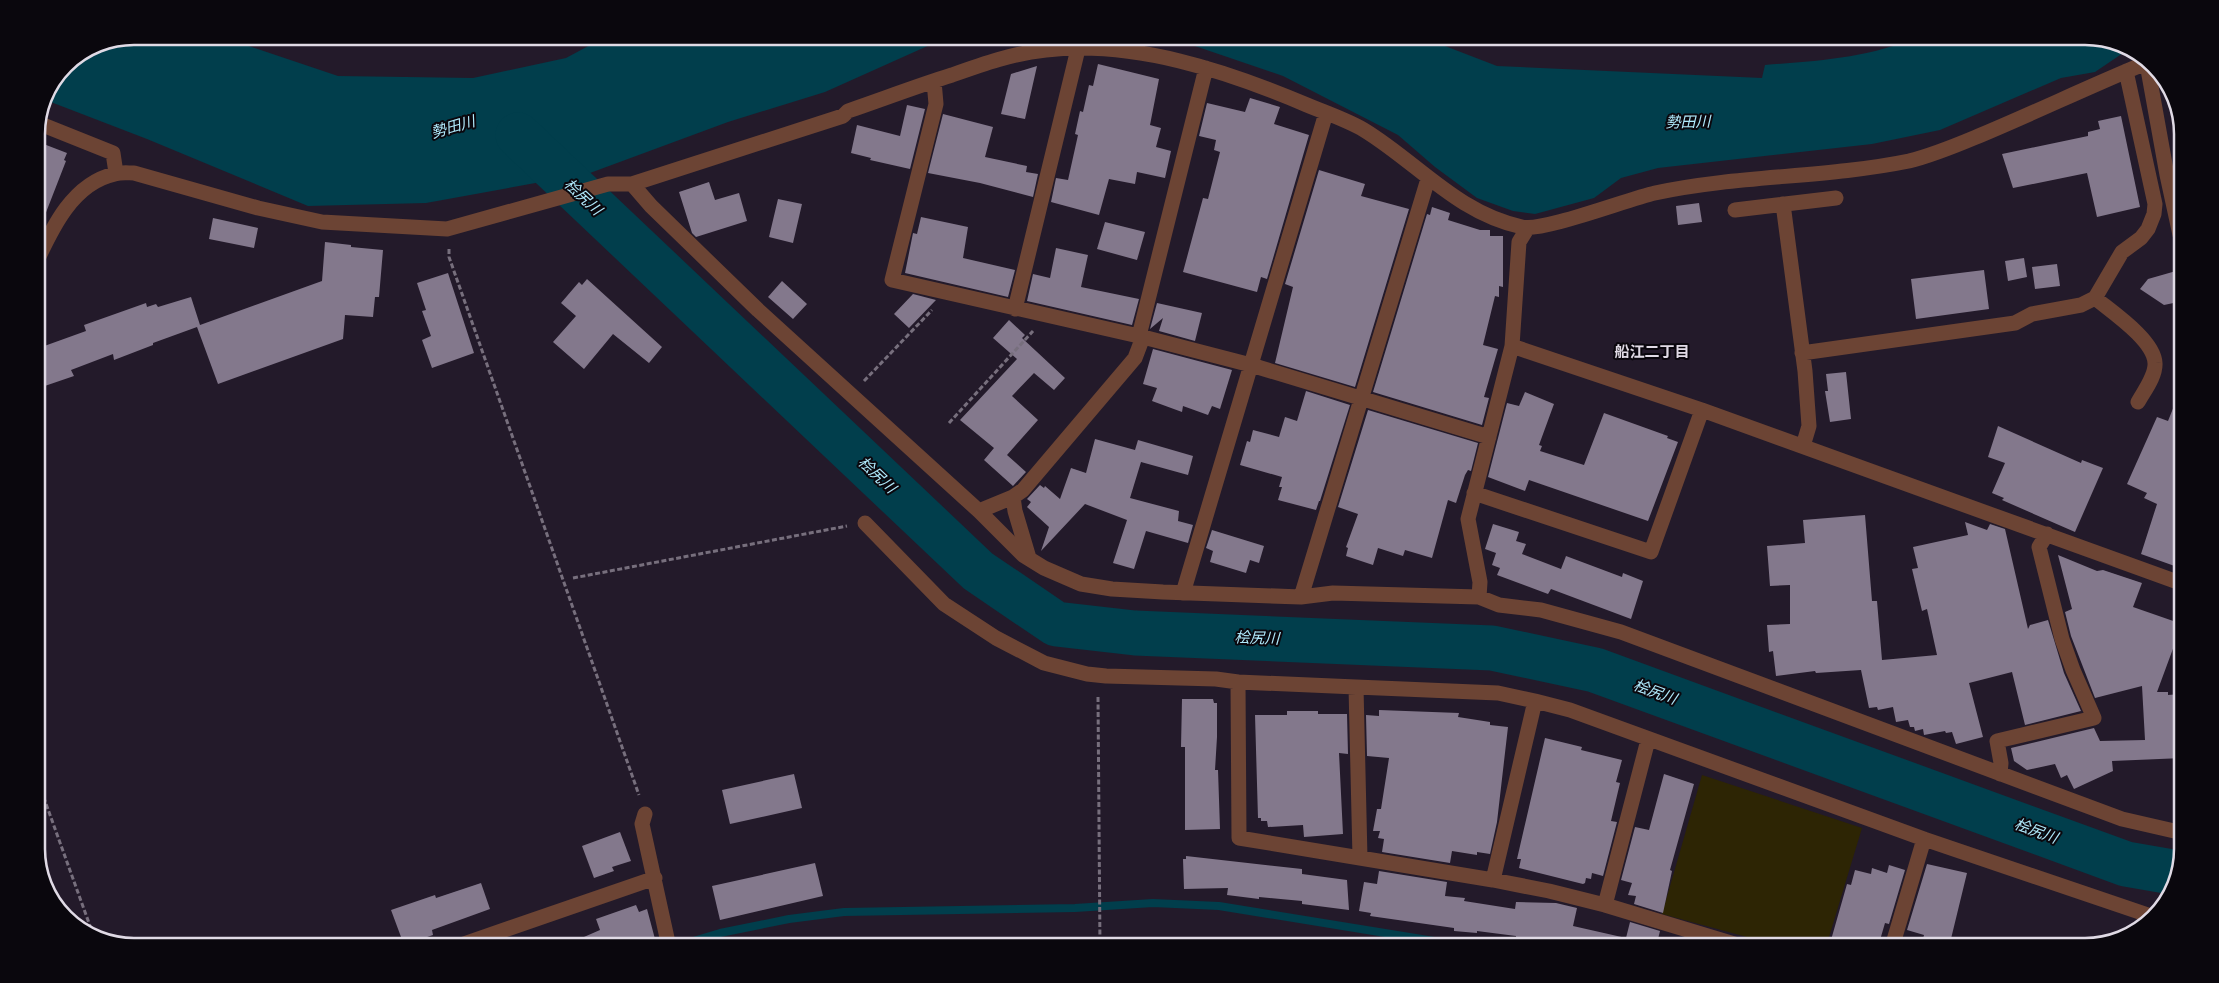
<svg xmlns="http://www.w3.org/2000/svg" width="2219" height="983" font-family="'Source Sans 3','Noto Sans JP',sans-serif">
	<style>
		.sand { fill: #2d2504 }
		.water { fill: #013e4c }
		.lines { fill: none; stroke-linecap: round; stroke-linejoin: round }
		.stream { stroke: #013e4c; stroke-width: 8 }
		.river { stroke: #013e4c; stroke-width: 45 }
		.building { fill: #83788c }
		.path { stroke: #776f7d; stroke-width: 3; stroke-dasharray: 5 2.5; stroke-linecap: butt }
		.minor { stroke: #6c4434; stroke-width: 15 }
		.labels { text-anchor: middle; stroke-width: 4; stroke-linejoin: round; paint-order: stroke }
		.water-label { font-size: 15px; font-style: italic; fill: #b0eafc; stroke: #0a070d }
		.neighbourhood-label { font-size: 15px; font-weight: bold; fill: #e0dae5; stroke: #0a070d }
		.rim { fill: none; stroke: #e0dae5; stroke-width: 2.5 }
	</style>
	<rect width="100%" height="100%" fill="#231a2a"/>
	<!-- sand -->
	<path class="sand" d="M 1702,775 L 1862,828 L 1826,947 L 1784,947 L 1662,914 Z"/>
	<!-- water -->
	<path class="water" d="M 134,36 L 229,36 L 243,44 L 338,76 L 473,78 L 566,58 L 607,36 L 962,36 L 932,44 L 825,92 L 728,122 L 590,173 L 426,203 L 308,206 L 147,139 L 43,99 L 65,65 L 97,44 Z
		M 1148,36 L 1419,36 L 1497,66 L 1762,78 L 1765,65 C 1817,61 1871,58 1919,36 C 1959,36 2104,28 2129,49 L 2095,72 L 2061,78 L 1940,130 L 1872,144 L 1658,168 L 1621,178 L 1594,198 L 1535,214 L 1513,211 L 1477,198 L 1435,167 L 1398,135 L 1283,76 L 1192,45 Z"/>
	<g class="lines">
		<!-- stream -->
		<path class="stream" d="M 673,947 L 720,933 L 789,919 L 844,912 L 1075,908 L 1153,903 L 1219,906 L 1471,947"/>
		<!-- river -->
		<path class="river" d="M 518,135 L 978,571 L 1056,624 L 1135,633 L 1492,648 L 1595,670 L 2126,864 L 2178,873"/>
	</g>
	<!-- building -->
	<path class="building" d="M 1098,64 L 1159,79 L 1150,125 L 1161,128 L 1156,147 L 1171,151 L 1165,178 L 1137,172 L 1135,184 L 1109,179 L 1099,215 L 1051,202 L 1056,178 L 1068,180 L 1078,135 L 1075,134 L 1080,111 L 1083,112 L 1089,85 L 1093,86 Z
		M 1037,66 L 1025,119 L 1001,114 L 1011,74 Z
		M 1250,98 L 1280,107 L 1274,124 L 1309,135 L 1267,279 L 1261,277 L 1257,292 L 1183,272 L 1203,198 L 1208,199 L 1220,152 L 1214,150 L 1216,140 L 1199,136 L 1207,103 L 1245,112 Z
		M 907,105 L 925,109 L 910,169 L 870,160 L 871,158 L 851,153 L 857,125 L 900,136 Z
		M 943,114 L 993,127 L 985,157 L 1027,166 L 1026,172 L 1038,174 L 1033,197 L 980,183 L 928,173 Z
		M 2121,116 L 2140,207 L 2097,217 L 2087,173 L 2013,188 L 2002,154 L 2088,136 L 2088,132 L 2100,129 L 2098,121 Z
		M 41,143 L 67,153 L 64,160 L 66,161 L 38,233 L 36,153 Z
		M 1319,170 L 1365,184 L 1361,196 L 1409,209 L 1355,387 L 1275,363 L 1293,287 L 1285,284 Z
		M 709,182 L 715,200 L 739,193 L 747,221 L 696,237 L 692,233 L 679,192 Z
		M 778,199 L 802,204 L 793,243 L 769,237 Z
		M 1699,203 L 1702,222 L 1678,225 L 1676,206 Z
		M 1432,207 L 1450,213 L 1448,220 L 1480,230 L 1490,230 L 1490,236 L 1503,236 L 1503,287 L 1499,286 L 1499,297 L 1495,296 L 1483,345 L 1498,349 L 1484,397 L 1489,398 L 1482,425 L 1373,392 L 1427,214 L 1430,215 Z
		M 921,217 L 968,227 L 963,258 L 1015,270 L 1008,297 L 905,273 L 913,233 L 917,234 Z
		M 213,218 L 258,228 L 254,248 L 209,239 Z
		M 1105,222 L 1145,232 L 1137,260 L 1097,249 Z
		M 325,242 L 351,245 L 351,247 L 383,250 L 379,297 L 375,297 L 373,317 L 345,315 L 343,339 L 218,384 L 197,327 L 153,343 L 153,345 L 114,360 L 113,354 L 71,370 L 74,376 L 36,389 L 36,349 L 86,331 L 84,325 L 146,303 L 147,307 L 156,304 L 158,307 L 191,297 L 200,325 L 322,281 Z
		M 1056,248 L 1088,255 L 1081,287 L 1139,299 L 1132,325 L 1027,301 L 1033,274 L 1050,278 Z
		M 2024,258 L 2027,277 L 2008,281 L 2005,261 Z
		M 2057,264 L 2060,286 L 2035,289 L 2032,267 Z
		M 2183,269 L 2183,301 L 2164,305 L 2140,289 L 2148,279 Z
		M 1984,270 L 1989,309 L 1916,319 L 1911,279 Z
		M 448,273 L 474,353 L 432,368 L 422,340 L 431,336 L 422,311 L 426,310 L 417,283 Z
		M 587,279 L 662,347 L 649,363 L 613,334 L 584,369 L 553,342 L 576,316 L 561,303 L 579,282 L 582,285 Z
		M 782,281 L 807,304 L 793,319 L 768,297 Z
		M 913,294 L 936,300 L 909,328 L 894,314 Z
		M 1157,303 L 1202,313 L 1195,341 L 1159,331 L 1163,318 L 1150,329 Z
		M 1009,320 L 1025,335 L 1022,338 L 1065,378 L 1054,390 L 1034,373 L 1012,396 L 1038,420 L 1007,455 L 1026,472 L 1013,486 L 984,460 L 994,448 L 960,420 L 1017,359 L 993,338 Z
		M 1153,349 L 1232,370 L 1220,409 L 1212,406 L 1208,415 L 1183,406 L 1182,412 L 1152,401 L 1157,388 L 1143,384 Z
		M 1846,372 L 1851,419 L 1830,422 L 1825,391 L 1828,391 L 1826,374 Z
		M 2182,386 L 2183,386 L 2183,569 L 2141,554 L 2157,504 L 2144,498 L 2147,493 L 2127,484 L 2157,417 L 2168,421 Z
		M 1306,391 L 1350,405 L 1320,501 L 1319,501 L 1316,510 L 1278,500 L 1282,487 L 1279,487 L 1282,477 L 1240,465 L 1247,441 L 1250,442 L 1253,430 L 1279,437 L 1285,417 L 1297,421 Z
		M 1525,392 L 1554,404 L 1539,445 L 1542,446 L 1540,451 L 1584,465 L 1604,413 L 1668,436 L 1667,438 L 1678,442 L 1648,521 L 1529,480 L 1525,491 L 1488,477 L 1507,403 L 1519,406 Z
		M 1368,410 L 1478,443 L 1471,471 L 1468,470 L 1465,475 L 1456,503 L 1448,500 L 1432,558 L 1405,550 L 1403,556 L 1378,548 L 1373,565 L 1346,556 L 1348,548 L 1346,547 L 1358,514 L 1338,507 Z
		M 1998,426 L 2081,463 L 2082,460 L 2103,468 L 2075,532 L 2002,500 L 2004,498 L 1992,493 L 2005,463 L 1988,457 Z
		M 1095,439 L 1135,450 L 1138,440 L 1193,456 L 1188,475 L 1141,462 L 1130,498 L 1179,511 L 1178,521 L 1193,525 L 1188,543 L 1146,531 L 1134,569 L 1113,563 L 1127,520 L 1085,504 L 1041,551 L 1049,527 L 1027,507 L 1031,502 L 1027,499 L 1040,485 L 1044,488 L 1045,486 L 1060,499 L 1071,468 L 1086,473 Z
		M 1865,515 L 1872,601 L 1877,601 L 1882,660 L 1937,655 L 1927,609 L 1922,611 L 1912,569 L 1918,568 L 1913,547 L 1968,535 L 1965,522 L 1987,530 L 1990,524 L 2005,529 L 2028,629 L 2030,625 L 2048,620 L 2064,673 L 2081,711 L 2025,725 L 2012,672 L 1969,683 L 1983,737 L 1956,744 L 1952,732 L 1946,733 L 1945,731 L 1924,735 L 1923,729 L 1915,731 L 1914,727 L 1910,727 L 1908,720 L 1896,722 L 1893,707 L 1878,710 L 1877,707 L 1869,708 L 1861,670 L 1816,673 L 1815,671 L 1776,676 L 1773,651 L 1769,652 L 1767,625 L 1790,624 L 1790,585 L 1770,586 L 1767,546 L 1805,543 L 1803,520 Z
		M 1493,524 L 1519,532 L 1516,541 L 1526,544 L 1522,554 L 1561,569 L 1566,556 L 1622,577 L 1623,573 L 1643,581 L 1631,619 L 1551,589 L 1548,594 L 1497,575 L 1500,568 L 1492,565 L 1496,553 L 1485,549 Z
		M 1212,530 L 1264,546 L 1259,563 L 1250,560 L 1246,573 L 1210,562 L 1213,551 L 1206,548 Z
		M 2058,555 L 2097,571 L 2103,570 L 2142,583 L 2133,607 L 2179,623 L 2178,627 L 2181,627 L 2157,692 L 2168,692 L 2168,695 L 2181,694 L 2183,758 L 2112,761 L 2113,771 L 2074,789 L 2067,775 L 2061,778 L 2055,764 L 2027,770 L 2014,761 L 2011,748 L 2094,728 L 2100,741 L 2145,740 L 2142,686 L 2095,698 L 2071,636 L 2065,612 L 2072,609 Z
		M 1182,699 L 1213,699 L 1214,703 L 1217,703 L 1217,737 L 1215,770 L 1218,770 L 1220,829 L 1185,830 L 1185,747 L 1181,747 Z
		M 1379,710 L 1459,713 L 1458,717 L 1490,722 L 1490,725 L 1508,727 L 1497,822 L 1490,854 L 1477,852 L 1477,855 L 1452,851 L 1450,863 L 1382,852 L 1384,839 L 1378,838 L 1380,831 L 1373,831 L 1377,809 L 1381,809 L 1389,758 L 1367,756 L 1366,715 L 1379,716 Z
		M 1287,711 L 1318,711 L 1318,714 L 1347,714 L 1348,754 L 1339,753 L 1343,834 L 1304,837 L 1303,825 L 1268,827 L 1267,821 L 1261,821 L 1261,818 L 1258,818 L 1255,715 L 1287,715 Z
		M 1545,738 L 1582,747 L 1581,750 L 1622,760 L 1616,782 L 1620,783 L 1611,821 L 1617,822 L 1603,876 L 1592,873 L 1591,879 L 1586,878 L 1585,883 L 1583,884 L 1519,868 L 1521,859 L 1517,859 Z
		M 794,774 L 802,808 L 730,824 L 722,790 Z
		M 1664,774 L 1694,784 L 1670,870 L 1672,871 L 1663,913 L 1634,904 L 1636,896 L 1628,895 L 1632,883 L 1621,880 L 1635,827 L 1649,830 Z
		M 620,832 L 631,861 L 612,867 L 614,871 L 594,878 L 582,846 Z
		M 1186,856 L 1302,869 L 1302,874 L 1347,880 L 1349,910 L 1302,904 L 1302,901 L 1259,897 L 1259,899 L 1227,895 L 1228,888 L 1184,889 L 1183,859 L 1186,859 Z
		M 815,863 L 823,896 L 720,920 L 712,886 Z
		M 1927,864 L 1967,873 L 1949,947 L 1934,947 L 1922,943 L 1924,935 L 1907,930 Z
		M 1889,865 L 1905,870 L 1889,924 L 1885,923 L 1878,947 L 1829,947 L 1847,884 L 1851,885 L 1855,870 L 1871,874 L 1872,868 L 1887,873 Z
		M 1379,871 L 1447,882 L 1445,896 L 1465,898 L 1464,901 L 1515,909 L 1516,902 L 1556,903 L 1577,908 L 1573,926 L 1626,938 L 1630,922 L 1660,931 L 1656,947 L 1544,947 L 1516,939 L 1516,936 L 1477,931 L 1477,933 L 1454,931 L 1454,928 L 1370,916 L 1371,913 L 1359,911 L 1364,882 L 1377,884 Z
		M 481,883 L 490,909 L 432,930 L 433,935 L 404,945 L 391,910 L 435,895 L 436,898 Z
		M 636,905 L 639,912 L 647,909 L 655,939 L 649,940 L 652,947 L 561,947 L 600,930 L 596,919 Z"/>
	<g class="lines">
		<!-- path -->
		<path class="path" d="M 449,249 L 449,257 L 639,795
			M 864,381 L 932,310
			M 949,423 L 1033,331
			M 573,578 L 847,526
			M 1098,697 L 1100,947
			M 36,776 L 94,937"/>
		<!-- minor -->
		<path class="minor" d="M 2147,64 L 2167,175 L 2180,235 L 2183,235
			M 934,81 L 936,104 L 892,280 L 1143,337 L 1251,365 L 1489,437
			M 38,123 L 113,153 L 116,173
			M 632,184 L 651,206 L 758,310 L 979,511 L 1023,555 L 1044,568 L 1081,584 L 1112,589 L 1163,592 L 1301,597 L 1333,593 L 1479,597 L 1499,605 L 1541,610 L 1621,632 L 2122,819 L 2183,833
			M 1783,204 L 1805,371 L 1809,426 L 1803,446
			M 1735,210 L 1836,198
			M 1527,229 L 1519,242 L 1512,346 L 1702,410 L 2183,584
			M 36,263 C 52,228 73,183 115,174 C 121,172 128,173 134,173 L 258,208 L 322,222 L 447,229 L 608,184 L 632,184 L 843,116 L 848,111 C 883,99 917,86 952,75 C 983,64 1014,53 1046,50 C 1134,40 1227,71 1307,105 C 1326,113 1347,120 1364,130 C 1418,163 1457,213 1522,227 C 1543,232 1628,199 1655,193 C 1739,175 1826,178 1909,161 C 1934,155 1957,145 1981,135 C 2036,112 2090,86 2146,63
			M 2095,298 C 2112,312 2154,340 2155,363 C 2156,376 2144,391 2138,402
			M 1015,309 L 1078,49
			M 1139,336 L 1206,68
			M 1802,353 L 2015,323 L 2032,314 L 2081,305 L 2095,298 L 2122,252 L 2141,238 L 2148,229 L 2154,214 L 2155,204 L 2126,71
			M 1474,493 L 1651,552 L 1702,410
			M 1013,497 L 1015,511 L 1029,558
			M 979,511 L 1013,497 L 1023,490 L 1135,358 L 1143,337
			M 865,523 L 944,604 L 996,638 L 1044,663 L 1087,674 L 1106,676 L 1216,679 L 1238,682
			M 1183,593 L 1326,113
			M 1301,597 L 1428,179
			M 1479,597 L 1480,582 L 1468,519 L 1512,346
			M 1356,687 L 1238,682 L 1239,838 L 1360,858
			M 1535,701 L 1570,710 L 1924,839 L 2151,916
			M 1648,740 L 1605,905 L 1744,947
			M 2000,774 L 2001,763 L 1997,741 L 2094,718 L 2073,670 L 2062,639 L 2039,547 L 2047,534
			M 645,814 L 642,824 L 669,947
			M 1493,880 L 1360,858 L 1356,687 L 1498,693 L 1535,701 L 1493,880 L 1549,891 L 1605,905
			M 455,947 L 655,878
			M 1892,947 L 1924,839"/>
	</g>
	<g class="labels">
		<!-- water labels -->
		<g class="water-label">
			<text transform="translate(1688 122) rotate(-1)" y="5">勢田川</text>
			<text transform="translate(453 127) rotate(-16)" y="5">勢田川</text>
			<text transform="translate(583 197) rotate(43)" y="5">桧尻川</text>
			<text transform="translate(877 475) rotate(43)" y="5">桧尻川</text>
			<text transform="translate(1257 638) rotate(2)" y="5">桧尻川</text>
			<text transform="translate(1655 692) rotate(20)" y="5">桧尻川</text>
			<text transform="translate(2036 831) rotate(20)" y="5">桧尻川</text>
		</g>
		<!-- neighbourhood labels -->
		<g class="neighbourhood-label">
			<text x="1652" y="357">船江二丁目</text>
		</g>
	</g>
	<!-- crop -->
	<path d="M0 0H2219V983H0ZM134 45H2085A89 89 0 0 1 2174 134V849A89 89 0 0 1 2085 938H134A89 89 0 0 1 45 849V134A89 89 0 0 1 134 45Z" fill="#0a070d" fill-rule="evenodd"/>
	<path class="rim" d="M134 45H2085A89 89 0 0 1 2174 134V849A89 89 0 0 1 2085 938H134A89 89 0 0 1 45 849V134A89 89 0 0 1 134 45Z"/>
</svg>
